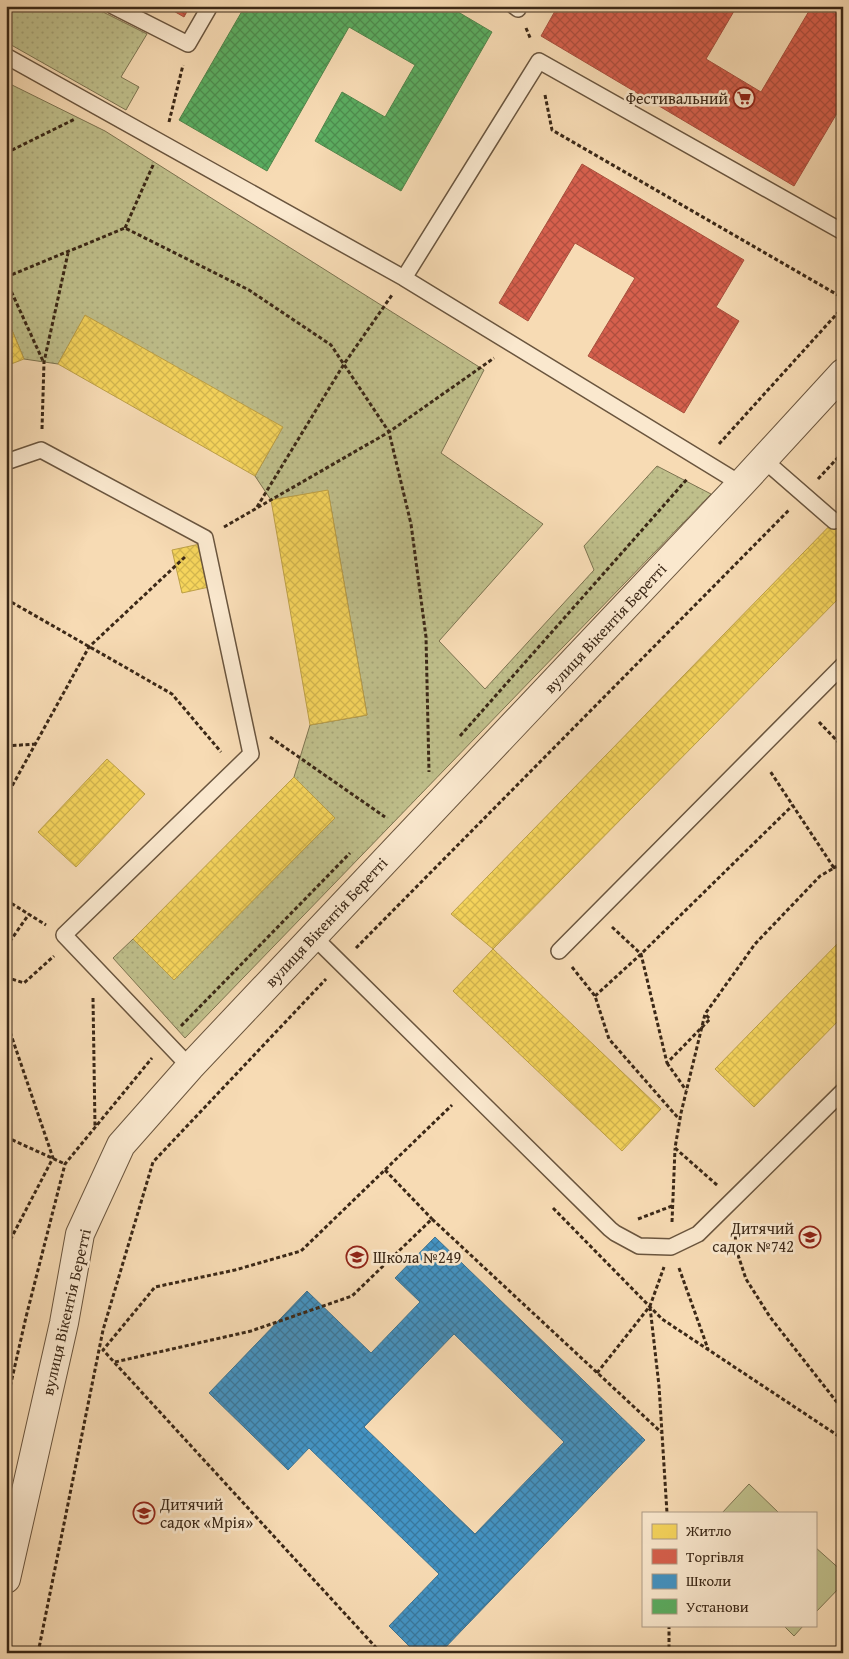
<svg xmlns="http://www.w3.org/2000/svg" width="849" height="1659" font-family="'Gentium Book Plus',serif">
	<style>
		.grass { fill: url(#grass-dots); stroke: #7d7451 }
		.pitch { fill: #bfbf8b; stroke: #7d7451 }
		.homes { fill: url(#homes-cross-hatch); stroke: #bea147 }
		.shops { fill: url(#shops-cross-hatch); stroke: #a84f3d }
		.schools { fill: url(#schools-cross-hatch); stroke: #41738f; fill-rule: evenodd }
		.public { fill: url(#public-cross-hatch); stroke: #51864b }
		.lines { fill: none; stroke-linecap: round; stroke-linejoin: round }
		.lane-casing { stroke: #6a553e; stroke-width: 18 }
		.street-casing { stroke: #6a553e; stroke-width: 30 }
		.path { stroke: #3b2817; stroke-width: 3; stroke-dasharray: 4 2.5; stroke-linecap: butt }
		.lane { stroke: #fae8ce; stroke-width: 15 }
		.street { stroke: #fae8ce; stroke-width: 28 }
		.labels { text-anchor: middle; stroke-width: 5; stroke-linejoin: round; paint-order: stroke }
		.poi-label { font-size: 16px; fill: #3b2817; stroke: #fae8ce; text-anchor: end }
		.street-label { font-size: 16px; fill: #3b2817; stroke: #fae8ce }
	</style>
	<defs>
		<pattern id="grass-dots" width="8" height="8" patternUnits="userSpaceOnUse" patternTransform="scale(1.25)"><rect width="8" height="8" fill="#bfbf8b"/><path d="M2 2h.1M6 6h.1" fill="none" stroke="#a5a477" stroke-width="1.8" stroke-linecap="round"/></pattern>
		<pattern id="homes-cross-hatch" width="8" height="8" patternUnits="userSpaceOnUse" patternTransform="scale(1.25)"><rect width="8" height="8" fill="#f6d55c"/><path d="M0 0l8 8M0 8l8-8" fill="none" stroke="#d4b74f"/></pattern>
		<pattern id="shops-cross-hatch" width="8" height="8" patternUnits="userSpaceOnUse" patternTransform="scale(1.25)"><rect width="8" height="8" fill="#d6604d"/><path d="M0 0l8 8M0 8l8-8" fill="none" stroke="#af4f3f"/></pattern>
		<pattern id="schools-cross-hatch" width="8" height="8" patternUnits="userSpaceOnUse" patternTransform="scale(1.25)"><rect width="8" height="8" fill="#4393c3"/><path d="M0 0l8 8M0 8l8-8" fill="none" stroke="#39789d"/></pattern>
		<pattern id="public-cross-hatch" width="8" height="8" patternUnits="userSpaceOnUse" patternTransform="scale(1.25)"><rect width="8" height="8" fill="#5aae61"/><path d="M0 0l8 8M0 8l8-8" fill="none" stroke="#4c8e4f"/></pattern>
	</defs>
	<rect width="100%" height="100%" fill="#f7dbb4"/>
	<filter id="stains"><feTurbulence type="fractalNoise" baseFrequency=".004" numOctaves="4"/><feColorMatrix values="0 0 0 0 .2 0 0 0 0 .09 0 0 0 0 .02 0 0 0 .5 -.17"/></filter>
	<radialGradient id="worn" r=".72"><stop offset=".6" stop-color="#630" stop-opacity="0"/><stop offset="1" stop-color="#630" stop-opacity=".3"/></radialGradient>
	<!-- grass -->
	<path class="grass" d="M 6,6 L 91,6 L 147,34 L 121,77 L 139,87 L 126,110 L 6,42 Z
		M 6,82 L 105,131 L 484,370 L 441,453 L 543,524 L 439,641 L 485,689 L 594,570 L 584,546 L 657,466 L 711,494 L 185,1038 L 113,958 L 133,939 L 174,979 L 335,818 L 294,777 L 310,725 L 367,715 L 328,491 L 271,500 L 255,476 L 282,428 L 85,316 L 58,364 L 24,359 L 6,316 Z"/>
	<!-- pitch -->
	<path class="pitch" d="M 749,1484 L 779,1513 L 722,1513 Z
		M 815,1547 L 843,1572 L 843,1584 L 815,1613 Z
		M 783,1625 L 804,1625 L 794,1636 Z"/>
	<!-- homes -->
	<path class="homes" d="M 85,315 L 283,427 L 255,476 L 58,364 Z
		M 6,316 L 24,359 L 6,366 Z
		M 328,490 L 367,715 L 310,725 L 271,500 Z
		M 843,512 L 843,594 L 493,949 L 451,914 Z
		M 200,544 L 209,587 L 182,593 L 172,550 Z
		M 107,759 L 145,794 L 76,867 L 38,832 Z
		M 294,777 L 335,818 L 174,980 L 133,939 Z
		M 843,938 L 843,1016 L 754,1107 L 715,1069 Z
		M 493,949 L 661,1109 L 622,1151 L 453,991 Z"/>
	<!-- shops -->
	<path class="shops" d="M 165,6 L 190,6 L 184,17 Z
		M 547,6 L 737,6 L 706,59 L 761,92 L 812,6 L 843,6 L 843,103 L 794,186 L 541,36 L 555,11 Z
		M 582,164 L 744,260 L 716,307 L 739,321 L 684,413 L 588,356 L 635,278 L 575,243 L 528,321 L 499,303 Z"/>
	<!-- schools -->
	<path class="schools" d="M 435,1237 L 645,1440 L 440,1653 L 416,1653 L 389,1626 L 439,1574 L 309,1448 L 288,1470 L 209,1393 L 307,1291 L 371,1353 L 420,1302 L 395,1278 ZM 454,1334 L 564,1442 L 475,1534 L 364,1427 Z"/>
	<!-- public -->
	<path class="public" d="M 245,6 L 448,6 L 492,32 L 401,191 L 315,141 L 342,92 L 385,117 L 415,65 L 349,27 L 267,171 L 179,120 Z"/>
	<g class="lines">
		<!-- lane casing -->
		<g class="lane-casing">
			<path id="lane" d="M 113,6 L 188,44 L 210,6
				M 514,6 L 518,9
				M 6,56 L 404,278 L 741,484
				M 404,278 L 539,61 L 843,232
				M 764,460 L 834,521
				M 6,462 L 41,450 L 205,538 L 251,754 L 64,935 L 190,1067
				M 313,936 L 610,1229 L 615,1233 L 639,1246 L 671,1247 L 698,1234 L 843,1091
				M 559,951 L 843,665"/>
		</g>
		<!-- street casing -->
		<g class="street-casing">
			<path id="street" d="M 6,1579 L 64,1323 L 80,1234 L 121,1145 L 190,1067 L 741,484 L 843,373"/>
		</g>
		<!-- path -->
		<path class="path" d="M 526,28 L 531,40
			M 545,95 L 552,130 L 843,298
			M 169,122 L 183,65
			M 6,153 L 75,119
			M 125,228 L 154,163
			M 6,277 L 125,228 L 249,290 L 331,345 L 389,432 L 411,524 L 426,637 L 429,772
			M 6,280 L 43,361
			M 42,429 L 44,362 L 68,253
			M 719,444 L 843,307
			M 818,479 L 843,452
			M 257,507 L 344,364 L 392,295
			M 224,527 L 389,432 L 494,358
			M 6,599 L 172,694 L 221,752
			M 819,722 L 843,747
			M 460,736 L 688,478
			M 270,737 L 385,817
			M 6,746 L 36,744
			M 6,797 L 89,647 L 186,556
			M 833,868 L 843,864
			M 6,900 L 46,925
			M 612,927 L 641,954 L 667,1063 L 710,1019 L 705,1014
			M 6,947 L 29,914
			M 356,948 L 790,509
			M 572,967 L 595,996 L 609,1039 L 679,1119
			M 6,977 L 24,983 L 54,956
			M 595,996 L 641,954 L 793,805
			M 93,998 L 95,1127
			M 6,1020 L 53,1158 L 6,1248
			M 181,1026 L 350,853
			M 667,1063 L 686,1090
			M 6,1137 L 65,1164
			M 385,1170 L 432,1219
			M 717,1185 L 675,1148 L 681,1113 L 705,1014 L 755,944 L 820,876 L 834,868 L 770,771
			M 553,1208 L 662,1319 L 843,1439
			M 638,1219 L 672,1206
			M 672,1222 L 675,1149
			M 735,1229 L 736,1249 L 746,1279 L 770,1317 L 843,1410
			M 679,1268 L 708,1349
			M 650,1307 L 659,1386 L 667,1513
			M 115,1362 L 251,1331 L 352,1296 L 432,1219 L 662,1433
			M 597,1373 L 650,1306 L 664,1267
			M 6,1405 L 26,1317 L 65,1164 L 152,1058
			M 669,1625 L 669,1653
			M 38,1653 L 103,1330 L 153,1162 L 326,979
			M 381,1653 L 103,1350 L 155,1287 L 235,1270 L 301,1251 L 452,1105"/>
		<!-- lane -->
		<use href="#lane" class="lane"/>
		<!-- street -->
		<use href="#street" class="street"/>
	</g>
	<!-- icons -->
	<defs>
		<g id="supermarket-ring" transform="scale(1.125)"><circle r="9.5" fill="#fae8ce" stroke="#8f2418" stroke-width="1.5"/><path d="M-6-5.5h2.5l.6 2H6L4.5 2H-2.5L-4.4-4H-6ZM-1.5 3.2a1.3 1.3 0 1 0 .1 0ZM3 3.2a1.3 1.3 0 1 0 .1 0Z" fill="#8f2418"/></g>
		<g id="school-ring" transform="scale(1.125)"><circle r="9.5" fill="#fae8ce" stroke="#8f2418" stroke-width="1.5"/><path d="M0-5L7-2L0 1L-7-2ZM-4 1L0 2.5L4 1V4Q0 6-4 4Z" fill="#8f2418"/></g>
	</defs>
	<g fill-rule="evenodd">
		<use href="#supermarket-ring" x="744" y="98"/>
		<use href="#school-ring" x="810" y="1237"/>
		<use href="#school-ring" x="357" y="1257"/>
		<use href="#school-ring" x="144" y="1513"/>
	</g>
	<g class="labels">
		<!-- poi labels -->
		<g class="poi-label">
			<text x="728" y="104">Фестивальний</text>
			<text x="794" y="1234">Дитячий<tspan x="794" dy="18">садок №742</tspan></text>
			<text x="373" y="1263" text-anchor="start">Школа №249</text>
			<text x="160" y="1510" text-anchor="start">Дитячий<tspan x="160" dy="18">садок «Мрія»</tspan></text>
		</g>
		<!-- street labels -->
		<g class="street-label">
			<text transform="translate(605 628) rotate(-47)" y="6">вулиця Вікентія Беретті</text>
			<text transform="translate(326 922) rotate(-47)" y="6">вулиця Вікентія Беретті</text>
			<text transform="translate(66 1312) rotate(-77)" y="6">вулиця Вікентія Беретті</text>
		</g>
	</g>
	<!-- margin -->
	<rect width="849" height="1659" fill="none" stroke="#f7dbb4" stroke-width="25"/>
	<rect x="8" y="8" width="834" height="1644" fill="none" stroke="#3b2817" stroke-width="2.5"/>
	<rect x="12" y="12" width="824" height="1634" fill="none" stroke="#3b2817"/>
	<!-- legend -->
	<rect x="642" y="1512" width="175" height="115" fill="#fae8ce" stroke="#ae9b85"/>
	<rect x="652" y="1524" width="25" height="15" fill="#f6d55c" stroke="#ae9b85"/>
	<text x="686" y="1536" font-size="15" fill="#3b2817">Житло</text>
	<rect x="652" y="1549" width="25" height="15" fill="#d6604d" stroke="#ae9b85"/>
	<text x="686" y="1562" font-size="15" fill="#3b2817">Торгівля</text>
	<rect x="652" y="1574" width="25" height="15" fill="#4393c3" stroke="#ae9b85"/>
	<text x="686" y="1586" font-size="15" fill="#3b2817">Школи</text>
	<rect x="652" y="1599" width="25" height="15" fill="#5aae61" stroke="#ae9b85"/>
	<text x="686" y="1612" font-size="15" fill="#3b2817">Установи</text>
	<rect width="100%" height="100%" filter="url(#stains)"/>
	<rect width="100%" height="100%" fill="url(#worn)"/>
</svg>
